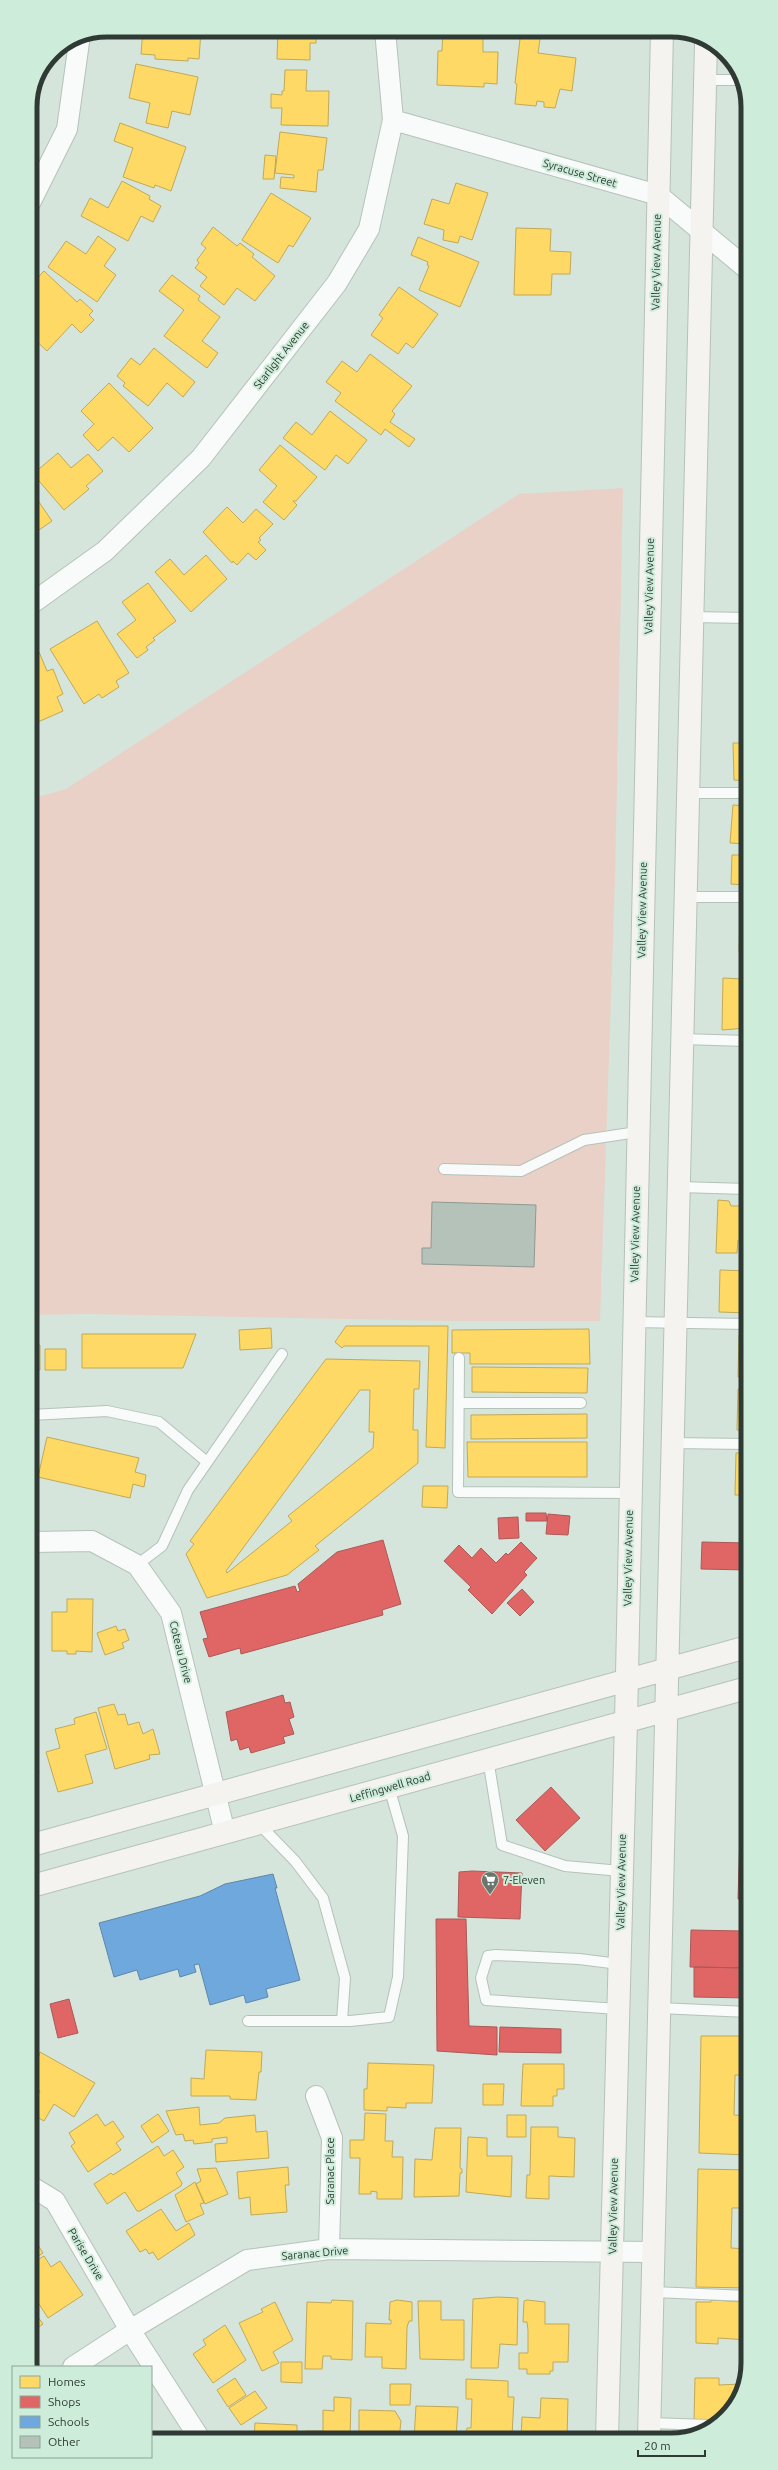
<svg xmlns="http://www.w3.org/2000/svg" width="778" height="2470" font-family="Ubuntu,sans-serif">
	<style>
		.green { fill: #ead1c8 }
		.homes { fill: #ffd966; stroke: #c0a957; fill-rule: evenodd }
		.shops { fill: #e06666; stroke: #ab5957 }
		.schools { fill: #6fa8dc; stroke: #5c87a9 }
		.building { fill: #b5c2ba; stroke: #8d9992 }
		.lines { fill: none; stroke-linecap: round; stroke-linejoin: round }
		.service-casing { stroke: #b5c2ba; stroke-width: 12 }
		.minor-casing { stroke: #b5c2ba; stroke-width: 22 }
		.secondary-casing { stroke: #b5c2ba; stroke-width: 24 }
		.service { stroke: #f9fbfa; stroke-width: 10 }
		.minor { stroke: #f9fbfa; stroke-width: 20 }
		.secondary { stroke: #f4f3f0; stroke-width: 22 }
		.labels { text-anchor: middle; stroke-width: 4; stroke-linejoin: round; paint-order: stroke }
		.street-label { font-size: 11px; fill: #2e3a33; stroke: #ceecda }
		.poi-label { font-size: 11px; fill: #2e3a33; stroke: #ceecda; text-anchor: start }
		.rim { fill: none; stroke: #2e3a33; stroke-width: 5 }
	</style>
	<rect width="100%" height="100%" fill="#d5e5db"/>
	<!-- green -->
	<path class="green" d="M 623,488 L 615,880 L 600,1321 L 449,1321 L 86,1314 L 31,1315 L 31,799 L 66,789 L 519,494 Z"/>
	<!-- homes -->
	<path class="homes" d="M 143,30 L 201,30 L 199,59 L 188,58 L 188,61 L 155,59 L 155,55 L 141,54 Z
		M 278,30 L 330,30 L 311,31 L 311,33 L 316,33 L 316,43 L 310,43 L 310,60 L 277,59 Z
		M 443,30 L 466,31 L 466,38 L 483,38 L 483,52 L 498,52 L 497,84 L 484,83 L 484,87 L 437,85 L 438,51 L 442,51 Z
		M 521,30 L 541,32 L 538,53 L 576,58 L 572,91 L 560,89 L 555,108 L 544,107 L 544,102 L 537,101 L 536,106 L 515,104 L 517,84 L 515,83 Z
		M 136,64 L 198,77 L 190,115 L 172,111 L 168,128 L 146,123 L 150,103 L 129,98 Z
		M 285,70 L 307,70 L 306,91 L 329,91 L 328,126 L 281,125 L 282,108 L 271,108 L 271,94 L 282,95 L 282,91 L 284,91 Z
		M 120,123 L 186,147 L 171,191 L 155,185 L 154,188 L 123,177 L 133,148 L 114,141 Z
		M 280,132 L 327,138 L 323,170 L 318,170 L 316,192 L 280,188 L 281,177 L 294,178 L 294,175 L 275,173 Z
		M 265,155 L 276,156 L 274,179 L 263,179 Z
		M 122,181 L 150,196 L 149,199 L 161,206 L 153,222 L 141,216 L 128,241 L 81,216 L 90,198 L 108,208 Z
		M 456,183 L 488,193 L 472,240 L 460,236 L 458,243 L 443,240 L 444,230 L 424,224 L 432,199 L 449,204 Z
		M 271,193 L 311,218 L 293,247 L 289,245 L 278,263 L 242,240 Z
		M 213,227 L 237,246 L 240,243 L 254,254 L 252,257 L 275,276 L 255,301 L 237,288 L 224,305 L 200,286 L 207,277 L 195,268 L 199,263 L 197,260 L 206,248 L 201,244 Z
		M 516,228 L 551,229 L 550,251 L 571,252 L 570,274 L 552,274 L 551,295 L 514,295 Z
		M 98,236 L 116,249 L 104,266 L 116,275 L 97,302 L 48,267 L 66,241 L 86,254 Z
		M 418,237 L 479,262 L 460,307 L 419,290 L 429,266 L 427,265 L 428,262 L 411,255 Z
		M 44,271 L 77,302 L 80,299 L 93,311 L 89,315 L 94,320 L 81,333 L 72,324 L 47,351 L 30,335 L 30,319 L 33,317 L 30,314 L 30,286 Z
		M 172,275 L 200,296 L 198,300 L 220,317 L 202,341 L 218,353 L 207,368 L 164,336 L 184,310 L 159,291 Z
		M 399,287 L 438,314 L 413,348 L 406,343 L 398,354 L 371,335 L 383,318 L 379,315 Z
		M 154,348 L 195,382 L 183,397 L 167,383 L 148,406 L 123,386 L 125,383 L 117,376 L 131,358 L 140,365 Z
		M 370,354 L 412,386 L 392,411 L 395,414 L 390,422 L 415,439 L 409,447 L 385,429 L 381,435 L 335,401 L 341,393 L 326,382 L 342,361 L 357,372 Z
		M 109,383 L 153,428 L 129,452 L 113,437 L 98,451 L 83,435 L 94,424 L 81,411 Z
		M 330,411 L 367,440 L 348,464 L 336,455 L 325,470 L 283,438 L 296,422 L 312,435 Z
		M 280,445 L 317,477 L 296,501 L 293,501 L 297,505 L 284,520 L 263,502 L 277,486 L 259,470 Z
		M 58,453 L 71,468 L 88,454 L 103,471 L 86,486 L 89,489 L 64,510 L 33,474 Z
		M 30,489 L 52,521 L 36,532 L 30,524 Z
		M 745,498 L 746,498 L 746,545 L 744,533 Z
		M 227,507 L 243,523 L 256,509 L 273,524 L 259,538 L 261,540 L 258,542 L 266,550 L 256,560 L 248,553 L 237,565 L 233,561 L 232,563 L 203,532 Z
		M 206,555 L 227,579 L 191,612 L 155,572 L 170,559 L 184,575 Z
		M 743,559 L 746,559 L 746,606 L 742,606 Z
		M 148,583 L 176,621 L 153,638 L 155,640 L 146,647 L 148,650 L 137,658 L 117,634 L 136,620 L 122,602 Z
		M 97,621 L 129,673 L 116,681 L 119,687 L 102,698 L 99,694 L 84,704 L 50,649 Z
		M 741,630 L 746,630 L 746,676 L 740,676 Z
		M 39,652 L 47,671 L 53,669 L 63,694 L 57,697 L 63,711 L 31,725 L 31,656 Z
		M 733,743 L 746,743 L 746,781 L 734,780 Z
		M 733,805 L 746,806 L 746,844 L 730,843 Z
		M 732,855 L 746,855 L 746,885 L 731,884 Z
		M 740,912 L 746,912 L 746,952 L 739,952 Z
		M 723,978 L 743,979 L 743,992 L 746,992 L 746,1028 L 722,1030 Z
		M 718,1200 L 729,1201 L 731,1206 L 747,1206 L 747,1254 L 743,1253 L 744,1241 L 738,1240 L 737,1253 L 716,1253 Z
		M 720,1270 L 747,1271 L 747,1313 L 719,1312 Z
		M 346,1326 L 448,1326 L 445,1448 L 426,1447 L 429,1346 L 344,1346 L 342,1348 L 335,1342 Z
		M 271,1328 L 272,1348 L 240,1350 L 239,1330 Z
		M 589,1329 L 590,1364 L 470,1364 L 470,1353 L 452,1353 L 452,1330 Z
		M 82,1334 L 196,1334 L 183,1368 L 82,1368 Z
		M 739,1335 L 747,1335 L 747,1377 L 738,1377 Z
		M 31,1345 L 40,1345 L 40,1370 L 31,1370 Z
		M 45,1349 L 66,1349 L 66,1370 L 45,1370 Z
		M 326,1359 L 420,1361 L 419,1389 L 414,1389 L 413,1430 L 418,1430 L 418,1463 L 315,1546 L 319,1550 L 287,1575 L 207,1598 L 186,1554 L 194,1544 L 190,1541 ZM 360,1390 L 370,1390 L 369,1432 L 374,1432 L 373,1448 L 288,1516 L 292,1521 L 227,1573 L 226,1571 Z
		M 472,1367 L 588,1368 L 587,1393 L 472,1392 Z
		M 738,1389 L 747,1389 L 747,1431 L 737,1430 Z
		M 587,1414 L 587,1438 L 471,1439 L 471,1415 Z
		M 47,1437 L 139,1458 L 135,1472 L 146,1475 L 144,1487 L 133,1484 L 130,1498 L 38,1477 Z
		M 467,1442 L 587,1442 L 587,1477 L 468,1477 Z
		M 736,1453 L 747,1453 L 747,1495 L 735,1495 Z
		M 423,1486 L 448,1486 L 447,1508 L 422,1507 Z
		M 67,1599 L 93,1599 L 92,1652 L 76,1651 L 76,1654 L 67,1654 L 67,1651 L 52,1651 L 52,1612 L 67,1612 Z
		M 116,1626 L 118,1631 L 125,1629 L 129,1640 L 122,1643 L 124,1648 L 105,1655 L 97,1633 Z
		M 114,1704 L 118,1715 L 125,1714 L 128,1725 L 139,1722 L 143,1734 L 153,1729 L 160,1754 L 149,1755 L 150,1759 L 115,1769 L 98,1708 Z
		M 96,1712 L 107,1749 L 85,1755 L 93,1783 L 58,1792 L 46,1752 L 60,1748 L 55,1729 L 75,1724 L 74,1719 L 75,1718 Z
		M 32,1751 L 39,1772 L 32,1775 Z
		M 32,1966 L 39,1991 L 32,1993 Z
		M 701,2036 L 748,2036 L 748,2075 L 735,2075 L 734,2115 L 748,2116 L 748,2155 L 699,2153 Z
		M 206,2050 L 262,2052 L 261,2072 L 259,2072 L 256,2100 L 230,2099 L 230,2096 L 191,2096 L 191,2078 L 204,2079 Z
		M 40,2052 L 95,2083 L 74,2117 L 54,2104 L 44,2121 L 32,2114 L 32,2094 L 34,2090 L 39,2093 L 40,2091 L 32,2086 L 32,2081 Z
		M 368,2063 L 434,2065 L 432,2103 L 406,2103 L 406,2108 L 387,2107 L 387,2111 L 364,2110 L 364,2089 L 367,2089 Z
		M 523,2064 L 564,2064 L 564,2089 L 557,2089 L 557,2096 L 553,2096 L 553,2106 L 521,2106 Z
		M 483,2084 L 504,2084 L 503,2105 L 483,2105 Z
		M 199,2107 L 200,2125 L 219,2123 L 225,2118 L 255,2115 L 256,2132 L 267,2131 L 269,2158 L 216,2162 L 215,2144 L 227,2143 L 227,2137 L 212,2139 L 212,2142 L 194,2144 L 193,2140 L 185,2141 L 183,2134 L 176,2135 L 166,2111 Z
		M 365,2113 L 386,2114 L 385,2141 L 393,2141 L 392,2157 L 403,2157 L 402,2199 L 377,2199 L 377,2192 L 371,2191 L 371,2194 L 359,2194 L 360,2158 L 350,2158 L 350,2140 L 364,2140 Z
		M 97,2114 L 105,2126 L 113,2121 L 124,2137 L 116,2143 L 121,2150 L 88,2172 L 71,2146 L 75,2143 L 69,2133 Z
		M 158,2114 L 169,2131 L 152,2143 L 141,2126 Z
		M 507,2115 L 526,2115 L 526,2137 L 507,2137 Z
		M 531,2127 L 558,2127 L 558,2137 L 575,2138 L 574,2177 L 549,2176 L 549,2199 L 526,2198 L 527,2175 L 530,2175 Z
		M 435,2128 L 461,2128 L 460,2168 L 462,2169 L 462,2173 L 460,2173 L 459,2196 L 414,2197 L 415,2159 L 432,2160 Z
		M 468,2137 L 487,2138 L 487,2156 L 512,2156 L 511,2197 L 466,2192 Z
		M 158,2146 L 164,2156 L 173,2150 L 184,2167 L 176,2173 L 182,2183 L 181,2186 L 140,2211 L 137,2211 L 125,2192 L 107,2204 L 94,2184 L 111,2173 L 113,2175 Z
		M 288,2167 L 289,2185 L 285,2185 L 287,2212 L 251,2215 L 250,2197 L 239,2199 L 237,2172 Z
		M 216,2168 L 228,2194 L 205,2204 L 196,2184 L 201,2181 L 197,2169 Z
		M 698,2169 L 748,2170 L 748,2208 L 732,2208 L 731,2248 L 748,2249 L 748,2288 L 696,2287 Z
		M 195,2182 L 204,2203 L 200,2204 L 204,2214 L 186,2222 L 175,2195 Z
		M 161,2209 L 176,2231 L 189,2223 L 195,2235 L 158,2260 L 153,2252 L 149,2254 L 146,2249 L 140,2252 L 126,2231 Z
		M 32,2236 L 43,2253 L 32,2260 Z
		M 44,2256 L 51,2267 L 60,2261 L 83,2295 L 48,2318 L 32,2293 L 32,2263 Z
		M 498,2297 L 518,2298 L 517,2345 L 500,2344 L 498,2368 L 471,2368 L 473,2299 Z
		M 332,2300 L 353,2301 L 352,2360 L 331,2359 L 331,2356 L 323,2356 L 322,2369 L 305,2369 L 307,2302 L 331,2303 Z
		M 397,2300 L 412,2302 L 412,2321 L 409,2321 L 407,2327 L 406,2369 L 382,2368 L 382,2357 L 365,2357 L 366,2323 L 391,2324 L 391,2320 L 389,2320 L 390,2302 Z
		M 527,2300 L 545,2302 L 545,2324 L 569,2324 L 568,2362 L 553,2362 L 553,2371 L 550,2371 L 550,2374 L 527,2374 L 527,2369 L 519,2369 L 519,2353 L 528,2353 L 528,2330 L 527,2322 L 523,2322 L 524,2301 Z
		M 711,2300 L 748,2302 L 748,2340 L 718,2338 L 718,2344 L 696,2343 L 696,2302 L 711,2302 Z
		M 418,2301 L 441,2301 L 441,2320 L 464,2320 L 464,2360 L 420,2359 Z
		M 275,2302 L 293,2340 L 273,2352 L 279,2363 L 262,2371 L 239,2323 L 263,2312 L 261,2309 Z
		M 32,2309 L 43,2324 L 33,2331 Z
		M 225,2325 L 246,2360 L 213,2383 L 193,2354 L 206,2345 L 203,2340 Z
		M 281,2362 L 302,2362 L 302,2383 L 281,2382 Z
		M 235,2378 L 246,2395 L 228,2407 L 217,2390 Z
		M 695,2378 L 719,2378 L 719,2385 L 741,2384 L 732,2410 L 712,2423 L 694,2421 Z
		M 466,2379 L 508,2381 L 508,2397 L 514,2397 L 512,2436 L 488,2436 L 488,2438 L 466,2438 L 467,2428 L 471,2428 L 472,2399 L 466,2399 Z
		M 390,2384 L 411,2384 L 410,2405 L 390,2405 Z
		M 255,2391 L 267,2408 L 241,2425 L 229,2408 Z
		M 334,2397 L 351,2398 L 350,2439 L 305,2439 L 305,2431 L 323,2431 L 323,2410 L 334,2411 Z
		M 541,2398 L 568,2399 L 567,2438 L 521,2438 L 522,2417 L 540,2418 Z
		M 416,2406 L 458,2407 L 456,2438 L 414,2439 Z
		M 359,2410 L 395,2411 L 401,2421 L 399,2439 L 359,2439 Z
		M 255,2423 L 297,2425 L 297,2439 L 254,2439 Z"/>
	<!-- shops -->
	<path class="shops" d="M 526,1513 L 546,1513 L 547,1521 L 526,1521 Z
		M 548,1514 L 570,1516 L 568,1535 L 546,1534 Z
		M 518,1517 L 519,1538 L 499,1539 L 498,1518 Z
		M 383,1540 L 401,1604 L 382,1610 L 383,1615 L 241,1654 L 240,1648 L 209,1657 L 203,1639 L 208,1638 L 200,1612 L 295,1586 L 297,1592 L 300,1591 L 298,1584 L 337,1552 Z
		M 521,1542 L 537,1558 L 524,1572 L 527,1575 L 492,1614 L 468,1590 L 471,1587 L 444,1561 L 459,1545 L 472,1558 L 481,1548 L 496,1563 L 506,1553 L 508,1555 Z
		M 702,1542 L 747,1543 L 747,1570 L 701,1569 Z
		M 522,1589 L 534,1602 L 520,1616 L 507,1603 Z
		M 283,1695 L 285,1703 L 290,1702 L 294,1717 L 289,1719 L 294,1734 L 283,1737 L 285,1743 L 251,1753 L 249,1747 L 240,1750 L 237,1739 L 231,1741 L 226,1712 Z
		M 551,1787 L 580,1818 L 545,1851 L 516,1820 Z
		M 740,1834 L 747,1834 L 747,1900 L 738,1899 Z
		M 472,1871 L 522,1873 L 520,1919 L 458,1917 L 459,1872 Z
		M 436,1919 L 466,1919 L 469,2026 L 497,2027 L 497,2055 L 437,2051 Z
		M 691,1930 L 743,1931 L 742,1952 L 748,1952 L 748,1968 L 690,1967 Z
		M 694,1967 L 748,1968 L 748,1998 L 694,1997 Z
		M 69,1999 L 78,2033 L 58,2038 L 50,2004 Z
		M 500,2027 L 561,2029 L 561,2053 L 499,2052 Z"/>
	<!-- schools -->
	<path class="schools" d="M 273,1874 L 277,1888 L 275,1888 L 300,1980 L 266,1989 L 268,1997 L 246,2003 L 244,1995 L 210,2005 L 199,1964 L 194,1965 L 196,1972 L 180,1977 L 178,1969 L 140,1980 L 137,1970 L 114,1977 L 99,1923 L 200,1896 L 225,1884 Z"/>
	<!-- building -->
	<path class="building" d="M 432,1202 L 536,1205 L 534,1267 L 422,1264 L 422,1248 L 431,1248 Z"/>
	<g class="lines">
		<!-- service casing -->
		<g class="service-casing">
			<path id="service" d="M 706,80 L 740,80
				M 693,617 L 746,618
				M 688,793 L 746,793
				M 686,897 L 746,897
				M 683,1039 L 746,1041
				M 444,1169 L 521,1171 L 584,1140 L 637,1132
				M 679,1187 L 747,1189
				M 633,1322 L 747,1324
				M 459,1358 L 458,1492 L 630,1493
				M 459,1403 L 581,1403
				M 31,1415 L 107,1411 L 159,1422 L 207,1462
				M 672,1443 L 747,1444
				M 137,1565 L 162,1546 L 188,1490 L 282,1354
				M 488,1759 L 502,1845 L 565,1866 L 621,1871
				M 258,1823 L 295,1861 L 323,1898 L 345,1978 L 342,2021
				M 659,2008 L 748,2012
				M 618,2009 L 486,2000 L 481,1978 L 488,1956 L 496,1955 L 579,1959 L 619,1964
				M 248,2021 L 350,2021 L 389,2017 L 398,1977 L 403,1836 L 389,1787
				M 653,2292 L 748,2296
				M 650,2423 L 708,2425"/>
		</g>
		<!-- minor casing -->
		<g class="minor-casing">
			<path id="minor" d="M 393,120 L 658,195 L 746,268
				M 30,203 L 67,129 L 80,35
				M 31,604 L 105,551 L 201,458 L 337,283 L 369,229 L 393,120 L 385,30
				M 32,1542 L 92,1541 L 137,1565 L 171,1613 L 225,1833
				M 316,2096 L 332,2138 L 329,2249
				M 32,2187 L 55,2201 L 130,2330 L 200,2439
				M 73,2367 L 130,2330 L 247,2260 L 329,2249 L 654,2252"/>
		</g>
		<!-- secondary casing -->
		<g class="secondary-casing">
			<path id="secondary" d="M 32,1845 L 747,1647
				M 32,1886 L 747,1688
				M 607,2438 L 626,1721 L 662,30
				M 649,2438 L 706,43"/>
		</g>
		<!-- service -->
		<use href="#service" class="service"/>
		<!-- minor -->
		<use href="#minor" class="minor"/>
		<!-- secondary -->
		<use href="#secondary" class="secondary"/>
	</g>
	<!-- icons -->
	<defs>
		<g id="supermarket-pin" transform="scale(0.9)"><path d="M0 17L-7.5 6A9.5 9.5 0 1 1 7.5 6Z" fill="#68766e" stroke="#ceecda"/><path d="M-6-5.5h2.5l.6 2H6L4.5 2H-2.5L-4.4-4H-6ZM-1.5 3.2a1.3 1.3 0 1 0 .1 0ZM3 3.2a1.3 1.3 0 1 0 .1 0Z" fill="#fff"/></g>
	</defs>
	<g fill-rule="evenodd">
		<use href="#supermarket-pin" x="490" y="1880"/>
	</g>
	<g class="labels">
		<!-- street labels -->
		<g class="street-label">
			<text transform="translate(580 173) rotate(16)" y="4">Syracuse Street</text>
			<text transform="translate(656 262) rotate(-89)" y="4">Valley View Avenue</text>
			<text transform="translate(281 355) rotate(-52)" y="4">Starlight Avenue</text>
			<text transform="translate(649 586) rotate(-89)" y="4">Valley View Avenue</text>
			<text transform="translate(642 910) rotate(-89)" y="4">Valley View Avenue</text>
			<text transform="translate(635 1234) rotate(-89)" y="4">Valley View Avenue</text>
			<text transform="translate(628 1558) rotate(-89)" y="4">Valley View Avenue</text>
			<text transform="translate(181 1652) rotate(76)" y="4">Coteau Drive</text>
			<text transform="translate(390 1787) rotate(-16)" y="4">Leffingwell Road</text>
			<text transform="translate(621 1882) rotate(-89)" y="4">Valley View Avenue</text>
			<text transform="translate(330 2171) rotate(-90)" y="4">Saranac Place</text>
			<text transform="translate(613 2206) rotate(-89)" y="4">Valley View Avenue</text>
			<text transform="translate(315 2253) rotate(-5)" y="4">Saranac Drive</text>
			<text transform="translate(86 2254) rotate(59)" y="4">Parise Drive</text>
		</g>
		<!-- poi labels -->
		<g class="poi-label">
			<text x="503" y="1884">7-Eleven</text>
		</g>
	</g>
	<!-- crop -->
	<path d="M0 0H778V2470H0ZM107 37H671A70 70 0 0 1 741 107V2363A70 70 0 0 1 671 2433H107A70 70 0 0 1 37 2363V107A70 70 0 0 1 107 37Z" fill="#ceecda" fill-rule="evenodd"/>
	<path class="rim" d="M107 37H671A70 70 0 0 1 741 107V2363A70 70 0 0 1 671 2433H107A70 70 0 0 1 37 2363V107A70 70 0 0 1 107 37Z"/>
	<!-- legend -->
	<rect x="12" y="2366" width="140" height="92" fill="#ceecda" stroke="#8ea597"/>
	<rect x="20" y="2376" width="20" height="12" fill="#ffd966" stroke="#8ea597"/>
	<text x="48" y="2386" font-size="12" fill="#2e3a33">Homes</text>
	<rect x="20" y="2396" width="20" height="12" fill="#e06666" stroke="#8ea597"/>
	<text x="48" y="2406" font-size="12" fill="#2e3a33">Shops</text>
	<rect x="20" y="2416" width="20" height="12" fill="#6fa8dc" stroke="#8ea597"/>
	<text x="48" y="2426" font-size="12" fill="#2e3a33">Schools</text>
	<rect x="20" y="2436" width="20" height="12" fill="#b5c2ba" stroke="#8ea597"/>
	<text x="48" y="2446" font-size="12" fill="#2e3a33">Other</text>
	<!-- scale -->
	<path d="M638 2450v6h67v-6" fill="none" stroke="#2e3a33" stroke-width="2"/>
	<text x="644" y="2450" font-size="12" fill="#2e3a33" stroke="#ceecda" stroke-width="3" paint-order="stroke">20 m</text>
</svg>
